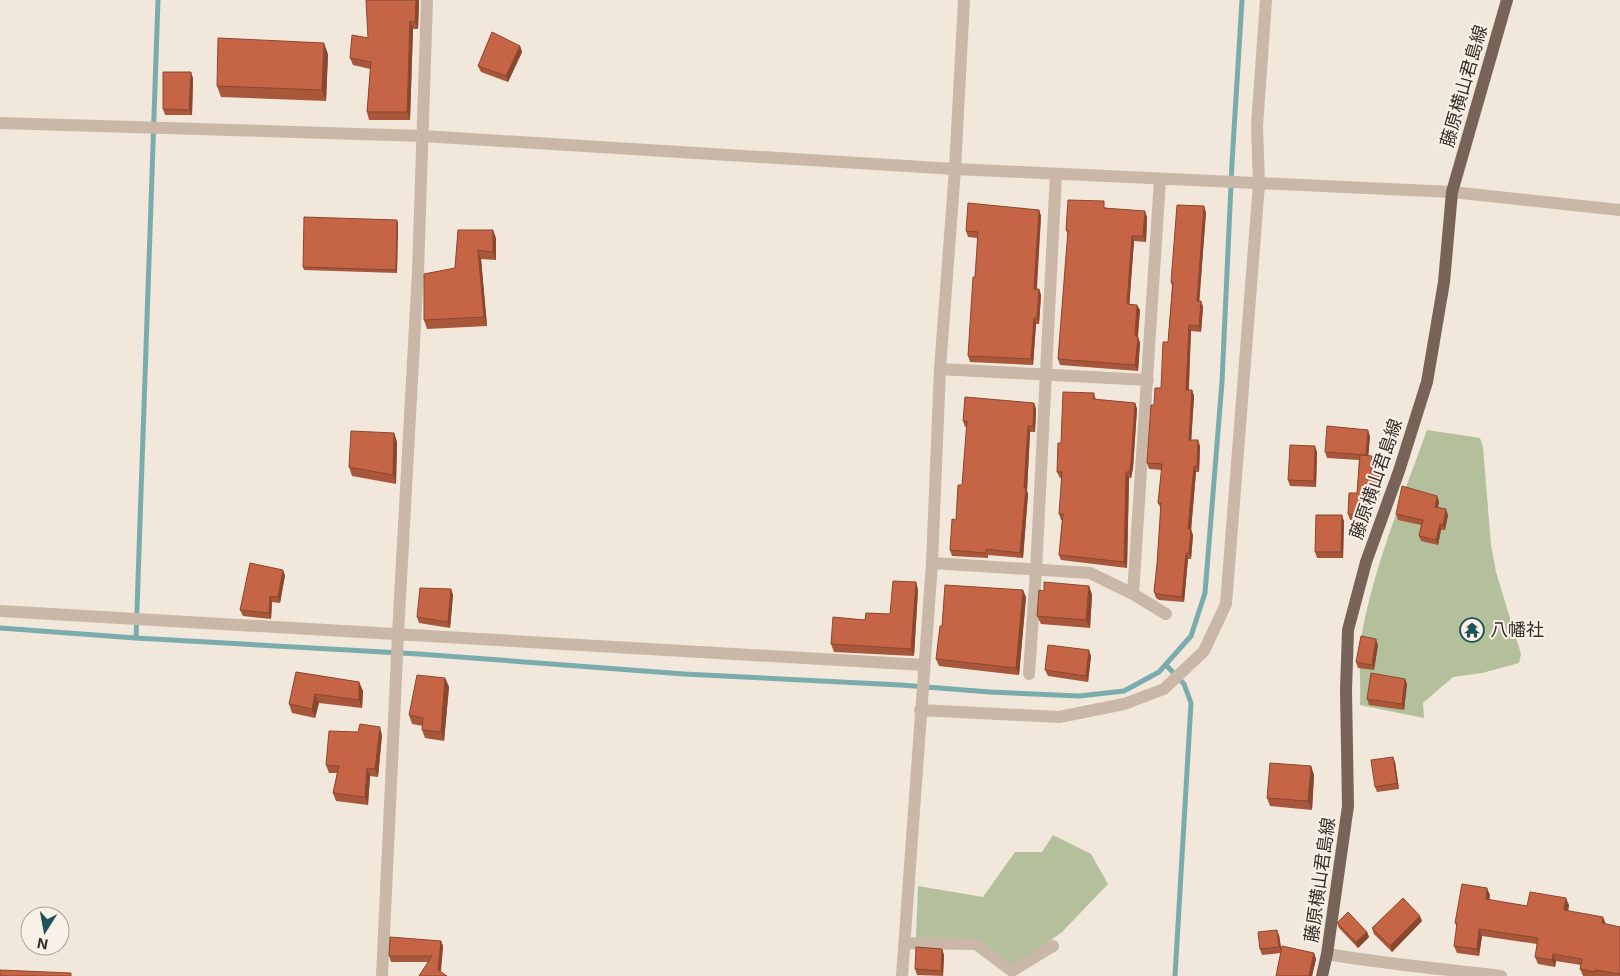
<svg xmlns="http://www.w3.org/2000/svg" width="1620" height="976" font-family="Inter,'Noto Sans JP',sans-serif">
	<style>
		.green { fill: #b3c09b }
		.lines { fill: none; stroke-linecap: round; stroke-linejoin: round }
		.stream { stroke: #7aacae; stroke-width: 5 }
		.minor { stroke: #c9b7a7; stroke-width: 12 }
		.major { stroke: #776358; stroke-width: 12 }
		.wall { fill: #a9573b }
		.shaded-wall { fill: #8a4730 }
		.building { fill: #c56545; stroke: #8a4730 }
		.labels { text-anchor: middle; stroke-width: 4; stroke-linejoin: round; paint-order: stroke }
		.street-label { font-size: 18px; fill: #362c27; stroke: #f9f1e7 }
		.poi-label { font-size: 18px; fill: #362c27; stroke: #f9f1e7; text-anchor: start }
	</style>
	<rect width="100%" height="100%" fill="#f1e7da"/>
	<!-- green -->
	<path class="green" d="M 1427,430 L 1480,438 L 1483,447 L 1491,545 L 1496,572 L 1521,654 L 1519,663 L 1482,673 L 1453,677 L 1423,703 L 1424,718 L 1360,705 C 1361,684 1358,653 1362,633 C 1375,563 1403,497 1427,430 Z
		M 1053,835 L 1091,854 L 1108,884 L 1062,932 L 1013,967 L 978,939 L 916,939 L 918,886 L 983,897 L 1015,852 L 1042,852 Z"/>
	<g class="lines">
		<!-- stream -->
		<path class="stream" d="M 0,628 L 136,638 L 158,0
			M 136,638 L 419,654 L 684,674 L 901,685 L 990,692 L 1079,696 L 1124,691 L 1159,672 L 1191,636 L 1205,593 L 1222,382 L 1232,163 L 1242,0
			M 1166,665 L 1184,684 L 1191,703 L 1175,976"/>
		<!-- minor -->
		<path class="minor" d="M 0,123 L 423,136 L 955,169 L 1452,192 L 1620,210
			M 940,369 L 1148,380
			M 932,563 L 1090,573 L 1133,594 L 1160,179
			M 1133,594 L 1166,614
			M 0,611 L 924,665
			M 1029,674 L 1036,571 L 1056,174
			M 920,710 L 1059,717 L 1124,704 L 1164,689 L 1204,651 L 1226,604 L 1259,184 L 1257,126 L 1266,0
			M 905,943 L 976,944 L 1012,971 L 1053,946
			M 1327,954 C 1385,964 1443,969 1501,976
			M 382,976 L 398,634 L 418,271 L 427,0
			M 902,976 L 932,563 L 940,369 L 955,169 L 964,0"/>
		<!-- major -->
		<path class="major" d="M 1322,976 L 1327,954 L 1348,806 L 1346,690 L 1348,630 L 1366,562 L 1399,471 L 1427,382 L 1444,282 L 1452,192 L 1507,0"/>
	</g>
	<!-- wall -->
	<path class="wall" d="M 419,0 L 418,29 L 413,29 L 410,120 L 369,120 L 367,112 L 370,69 L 353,65 L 350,58 L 368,38 Z
		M 520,46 L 522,52 L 508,82 L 481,72 L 478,66 Z
		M 328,54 L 326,101 L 221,97 L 217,86 Z
		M 193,78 L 192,115 L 165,115 L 163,109 Z
		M 1106,207 L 1106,208 L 1147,217 L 1146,242 L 1134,241 L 1129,304 L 1140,310 L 1138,337 L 1140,343 L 1138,371 L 1060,365 L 1058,359 L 1068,235 L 1066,230 Z
		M 1039,210 L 1041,216 L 1037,289 L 1039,289 L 1041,295 L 1039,324 L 1036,324 L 1033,365 L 970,362 L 968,356 L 975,277 L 978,238 L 968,237 L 966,231 Z
		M 1206,212 L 1199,301 L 1201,301 L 1203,307 L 1201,332 L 1191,331 L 1189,390 L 1192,390 L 1194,396 L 1191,440 L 1200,446 L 1199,472 L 1196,472 L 1191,530 L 1193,535 L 1191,559 L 1188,559 L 1184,602 L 1159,600 L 1156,598 L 1154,592 L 1157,564 L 1161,509 L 1158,503 L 1162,470 L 1149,469 L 1147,463 L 1154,405 L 1161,388 L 1168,342 L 1172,286 L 1171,282 Z
		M 398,223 L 397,273 L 304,270 L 303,267 Z
		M 458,230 L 496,238 L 496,260 L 481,259 L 487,326 L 427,329 L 424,320 L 455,268 Z
		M 1094,393 L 1096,400 L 1135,403 L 1137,409 L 1133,468 L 1131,478 L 1129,478 L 1127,568 L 1061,560 L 1059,555 L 1062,520 L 1061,520 L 1059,514 L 1062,478 L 1060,478 L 1057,472 L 1061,443 Z
		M 1034,403 L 1036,409 L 1035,432 L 1030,432 L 1027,491 L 1028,494 L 1023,558 L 988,555 L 988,558 L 952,556 L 950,550 L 956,520 L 962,485 L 967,427 L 965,427 L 963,421 Z
		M 394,433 L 397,442 L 396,484 L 352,476 L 349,467 Z
		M 1370,436 L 1368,455 L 1374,461 L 1373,472 L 1379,472 L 1381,478 L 1380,495 L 1372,495 L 1370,521 L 1350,520 L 1348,514 L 1357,493 L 1359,460 L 1327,458 L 1325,452 Z
		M 1317,452 L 1316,487 L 1290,486 L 1288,480 Z
		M 1437,496 L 1439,502 L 1438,508 L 1448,515 L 1445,530 L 1441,530 L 1438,545 L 1421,541 L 1419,536 L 1421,525 L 1398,520 L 1396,514 Z
		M 1344,521 L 1343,558 L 1317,558 L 1315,552 Z
		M 285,575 L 280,603 L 272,602 L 271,619 L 243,616 L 240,610 Z
		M 916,582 L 918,590 L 914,656 L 834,652 L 831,644 L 865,620 L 890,614 Z
		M 1089,586 L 1092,595 L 1090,628 L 1041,624 L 1037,616 L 1044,591 Z
		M 451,589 L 453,595 L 450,628 L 419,623 L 417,617 Z
		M 1026,597 L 1019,675 L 939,666 L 936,659 L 942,626 Z
		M 1378,645 L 1374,670 L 1358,668 L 1356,662 Z
		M 1091,656 L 1088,682 L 1048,676 L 1045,670 Z
		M 296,672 L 359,682 L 363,691 L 362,708 L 319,703 L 315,718 L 292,713 L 289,704 Z
		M 445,678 L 449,687 L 444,741 L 425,738 L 422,730 L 423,726 L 412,724 L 409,715 Z
		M 1405,679 L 1407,684 L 1404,710 L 1369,705 L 1367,699 Z
		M 382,735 L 378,777 L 370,776 L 368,805 L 336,801 L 333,793 L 337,773 L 329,773 L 326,765 Z
		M 1395,762 L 1399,789 L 1377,792 L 1375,787 Z
		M 1311,766 L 1314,775 L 1312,810 L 1270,806 L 1267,798 Z
		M 1490,895 L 1489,900 L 1527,906 L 1569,905 L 1568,911 L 1606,924 L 1620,927 L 1620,976 L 1583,976 L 1580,969 L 1581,965 L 1556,961 L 1555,967 L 1538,964 L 1535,957 L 1537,944 L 1482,936 L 1479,956 L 1457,953 L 1454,946 L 1457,927 L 1455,923 Z
		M 1422,921 L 1392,952 L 1374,934 L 1372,928 Z
		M 1337,923 L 1367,932 L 1369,937 L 1358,948 L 1339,928 Z
		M 1279,935 L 1281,950 L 1314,953 L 1316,959 L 1312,976 L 1276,976 L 1281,953 L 1262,955 L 1260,949 Z
		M 441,941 L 443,946 L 441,972 L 419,976 L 428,962 L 391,962 L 389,956 Z
		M 942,949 L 944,955 L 943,976 L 917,975 L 915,969 Z"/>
	<!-- shaded-wall -->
	<path class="shaded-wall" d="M 416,0 L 419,0 L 418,29 L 415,22 Z
		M 410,21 L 413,29 L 410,120 L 407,112 Z
		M 324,43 L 328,54 L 326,101 L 322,90 Z
		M 520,46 L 522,52 L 508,82 L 506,76 Z
		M 191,72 L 193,78 L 192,115 L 189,110 Z
		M 1204,206 L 1206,212 L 1199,306 L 1197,301 Z
		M 1039,210 L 1041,216 L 1036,294 L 1034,289 Z
		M 1145,211 L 1147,217 L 1146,242 L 1143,236 Z
		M 397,220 L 398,223 L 397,273 L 396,270 Z
		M 493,230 L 496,238 L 496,260 L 493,252 Z
		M 1132,236 L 1134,241 L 1129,310 L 1127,304 Z
		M 478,250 L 481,259 L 487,326 L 484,317 Z
		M 1039,289 L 1041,295 L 1039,324 L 1037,318 Z
		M 1201,301 L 1203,307 L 1201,332 L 1199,326 Z
		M 1137,305 L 1140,310 L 1137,342 L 1135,336 Z
		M 1034,318 L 1036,324 L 1033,365 L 1031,359 Z
		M 1189,325 L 1191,331 L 1188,396 L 1186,390 Z
		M 1138,337 L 1140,343 L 1138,371 L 1135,365 Z
		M 1192,390 L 1194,396 L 1191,445 L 1189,440 Z
		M 1034,403 L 1036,409 L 1035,432 L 1033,426 Z
		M 1135,403 L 1137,409 L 1133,468 L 1131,478 L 1129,472 Z
		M 1028,426 L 1030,432 L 1027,491 L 1028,494 L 1023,558 L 1020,553 Z
		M 1368,430 L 1370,436 L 1368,461 L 1366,455 Z
		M 394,433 L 397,442 L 396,484 L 393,475 Z
		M 1198,440 L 1200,446 L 1199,472 L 1197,466 Z
		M 1315,446 L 1317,452 L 1316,487 L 1314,481 Z
		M 1372,456 L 1374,461 L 1373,477 L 1371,472 Z
		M 1194,466 L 1196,472 L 1191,530 L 1193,535 L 1191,559 L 1189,553 L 1188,529 Z
		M 1126,472 L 1129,478 L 1127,568 L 1124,562 Z
		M 1379,472 L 1381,478 L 1380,495 L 1378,489 Z
		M 1370,489 L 1372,495 L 1370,521 L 1368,515 Z
		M 1437,496 L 1439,502 L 1437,512 L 1435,507 Z
		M 1446,509 L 1448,515 L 1445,530 L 1443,525 Z
		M 1342,515 L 1344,521 L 1343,558 L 1341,552 Z
		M 1440,524 L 1441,530 L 1438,545 L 1436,540 Z
		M 1186,553 L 1188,559 L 1184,602 L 1182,597 Z
		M 283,570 L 285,575 L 280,603 L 278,597 Z
		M 916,582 L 918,590 L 914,656 L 911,649 Z
		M 1089,586 L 1092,595 L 1090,628 L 1086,620 Z
		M 451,589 L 453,595 L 450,628 L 448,622 Z
		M 1023,590 L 1026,597 L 1019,675 L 1016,668 Z
		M 270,596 L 272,602 L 271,619 L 269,613 Z
		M 1376,639 L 1378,645 L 1374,670 L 1372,665 Z
		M 1089,650 L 1091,656 L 1088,682 L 1086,676 Z
		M 445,678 L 449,687 L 444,741 L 441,732 Z
		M 1405,679 L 1407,684 L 1404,710 L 1402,704 Z
		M 359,682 L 363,691 L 362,708 L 359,700 Z
		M 315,694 L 319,703 L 315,718 L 312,709 Z
		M 380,727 L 382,735 L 378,777 L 375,769 Z
		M 1393,757 L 1395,762 L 1399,789 L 1397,783 Z
		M 1311,766 L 1314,775 L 1312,810 L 1308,801 Z
		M 367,768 L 370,776 L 368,805 L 365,797 Z
		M 1487,888 L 1490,895 L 1488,906 L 1486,899 Z
		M 1566,898 L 1569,905 L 1567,917 L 1564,910 Z
		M 1420,916 L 1422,921 L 1392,952 L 1390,946 Z
		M 1603,917 L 1606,924 L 1602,923 Z
		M 1479,929 L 1482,936 L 1479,956 L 1477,949 Z
		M 1277,930 L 1279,935 L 1282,953 L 1279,947 Z
		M 1367,932 L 1369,937 L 1358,948 L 1356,942 Z
		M 441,941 L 443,946 L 440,976 L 438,970 Z
		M 942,949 L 944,955 L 943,976 L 941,971 Z
		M 1314,953 L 1316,959 L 1312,976 L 1309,976 Z
		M 1553,954 L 1556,961 L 1555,967 L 1552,960 Z"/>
	<!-- building -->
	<path class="building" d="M 366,0 L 416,0 L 415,22 L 410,21 L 407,112 L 367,112 L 371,62 L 350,58 L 352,35 L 368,38 Z
		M 492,32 L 520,46 L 506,76 L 478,66 Z
		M 218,38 L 324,43 L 322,90 L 217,86 Z
		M 163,72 L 191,72 L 189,110 L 163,109 Z
		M 1068,200 L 1104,201 L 1104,208 L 1145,211 L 1143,236 L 1132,236 L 1127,304 L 1137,305 L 1135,336 L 1138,337 L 1135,365 L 1058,359 L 1068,230 L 1066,230 Z
		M 968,203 L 1039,210 L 1034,289 L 1039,289 L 1037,318 L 1034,318 L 1031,359 L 968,356 L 973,277 L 975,277 L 978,232 L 966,231 Z
		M 1177,205 L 1204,206 L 1197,301 L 1201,301 L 1199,326 L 1189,325 L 1186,390 L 1192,390 L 1189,440 L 1198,440 L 1197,466 L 1194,466 L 1188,529 L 1191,529 L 1189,553 L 1186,553 L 1182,597 L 1157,594 L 1154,592 L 1157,564 L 1161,503 L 1158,503 L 1162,464 L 1147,463 L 1151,405 L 1154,405 L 1155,388 L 1161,388 L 1163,342 L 1168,342 L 1173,282 L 1171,282 Z
		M 304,217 L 397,220 L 396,270 L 303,267 Z
		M 458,230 L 493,230 L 493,252 L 478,250 L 484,317 L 424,320 L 424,274 L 455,268 Z
		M 1063,392 L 1094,393 L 1093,399 L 1135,403 L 1131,463 L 1129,472 L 1126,472 L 1124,562 L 1059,555 L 1063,514 L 1059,514 L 1062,472 L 1057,472 L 1058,443 L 1061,443 Z
		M 965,397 L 1034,403 L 1033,426 L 1028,426 L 1024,488 L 1026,488 L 1020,553 L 986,549 L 986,553 L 950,550 L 952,519 L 956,520 L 958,485 L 962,485 L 967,421 L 963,421 Z
		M 1327,426 L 1368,430 L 1366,455 L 1325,452 Z
		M 351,431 L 394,433 L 393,475 L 349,467 Z
		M 1290,445 L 1315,446 L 1314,481 L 1288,480 Z
		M 1360,455 L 1372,456 L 1371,472 L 1379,472 L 1378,489 L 1370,489 L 1368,515 L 1348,514 L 1349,493 L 1357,493 Z
		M 1402,486 L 1437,496 L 1435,507 L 1446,509 L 1443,525 L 1440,524 L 1436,540 L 1419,536 L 1423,520 L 1396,514 Z
		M 1316,515 L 1342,515 L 1341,552 L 1315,552 Z
		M 250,563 L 283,570 L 278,597 L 270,596 L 269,613 L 240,610 Z
		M 893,581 L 916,582 L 911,649 L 831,644 L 833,617 L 865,620 L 866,613 L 890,614 Z
		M 1044,582 L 1089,586 L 1086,620 L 1037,616 L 1039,590 L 1044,591 Z
		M 945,585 L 1023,590 L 1016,668 L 936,659 L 940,626 L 942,626 Z
		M 420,588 L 451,589 L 448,622 L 417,617 Z
		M 1361,636 L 1376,639 L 1372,665 L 1356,662 Z
		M 1048,645 L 1089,650 L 1086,676 L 1045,670 Z
		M 296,672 L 359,682 L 359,700 L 315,694 L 312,709 L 289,704 Z
		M 1371,673 L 1405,679 L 1402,704 L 1367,699 Z
		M 417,675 L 445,678 L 441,732 L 422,730 L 423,718 L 409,715 Z
		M 360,724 L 380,727 L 375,769 L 367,768 L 365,797 L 333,793 L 339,766 L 326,765 L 329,731 L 358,732 Z
		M 1393,757 L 1397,783 L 1375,787 L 1371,760 Z
		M 1270,763 L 1311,766 L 1308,801 L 1267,798 Z
		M 1462,884 L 1487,888 L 1486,899 L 1527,906 L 1530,892 L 1566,898 L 1564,910 L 1603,917 L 1602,923 L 1620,927 L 1620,974 L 1595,970 L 1595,972 L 1580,969 L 1582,959 L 1553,954 L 1552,960 L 1535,957 L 1538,938 L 1479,929 L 1477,949 L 1454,946 L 1457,923 L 1455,923 Z
		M 1403,898 L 1420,916 L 1390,946 L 1372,928 Z
		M 1348,912 L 1367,932 L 1356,942 L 1337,923 Z
		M 1277,930 L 1279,947 L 1260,949 L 1258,932 Z
		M 390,937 L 441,941 L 438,970 L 447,976 L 419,976 L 432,956 L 389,956 Z
		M 1282,946 L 1314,953 L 1309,976 L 1276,976 Z
		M 916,947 L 942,949 L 941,971 L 915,969 Z
		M 0,970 L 71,973 L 71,976 L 0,976 Z"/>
	<!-- icons -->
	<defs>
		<g id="temple-ring" transform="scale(1.25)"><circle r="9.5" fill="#f9f1e7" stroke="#1d5257" stroke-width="1.5"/><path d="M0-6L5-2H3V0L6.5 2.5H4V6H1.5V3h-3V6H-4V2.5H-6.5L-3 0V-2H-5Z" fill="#1d5257"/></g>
	</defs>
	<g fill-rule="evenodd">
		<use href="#temple-ring" x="1472" y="630"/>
	</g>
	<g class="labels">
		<!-- street labels -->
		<g class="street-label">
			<text transform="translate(1464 86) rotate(-74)" y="6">藤原横山君島線</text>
			<text transform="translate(1376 479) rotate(-71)" y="6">藤原横山君島線</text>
			<text transform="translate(1320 880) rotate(-82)" y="6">藤原横山君島線</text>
		</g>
		<!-- poi labels -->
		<g class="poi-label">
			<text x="1490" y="636">八幡社</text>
		</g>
	</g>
	<!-- north arrow -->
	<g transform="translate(45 931) rotate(191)"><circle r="24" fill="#f9f1e7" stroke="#aba29a"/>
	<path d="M0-4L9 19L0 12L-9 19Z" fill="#1d5257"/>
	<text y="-8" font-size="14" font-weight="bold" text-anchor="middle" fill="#362c27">N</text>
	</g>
</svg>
